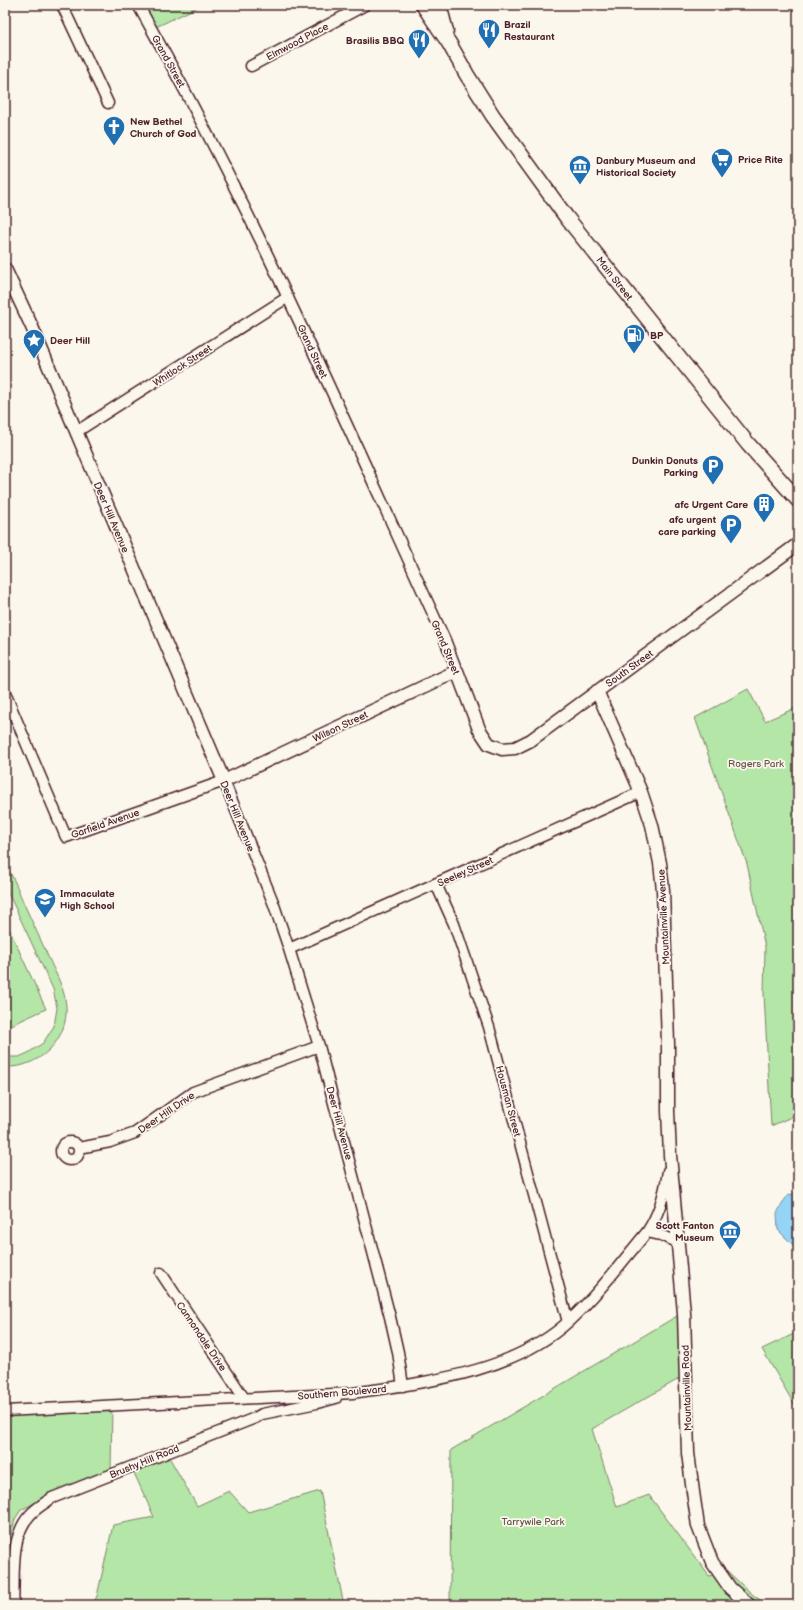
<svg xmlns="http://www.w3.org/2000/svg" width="803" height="1610" font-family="'Balsamiq Sans',sans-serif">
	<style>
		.green { fill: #b3e6a7; stroke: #7e8269 }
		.water { fill: #94d5f5; stroke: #768ca4 }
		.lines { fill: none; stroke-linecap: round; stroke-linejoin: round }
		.minor-casing { stroke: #4a1f2b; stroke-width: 13 }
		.tertiary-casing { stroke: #4a1f2b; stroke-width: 15 }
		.secondary-casing { stroke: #4a1f2b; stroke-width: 17 }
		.minor { stroke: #fbf7ec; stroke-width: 10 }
		.tertiary { stroke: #fbf7ec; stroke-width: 12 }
		.secondary { stroke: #fbf7ec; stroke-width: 14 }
		.labels { text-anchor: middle; stroke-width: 3.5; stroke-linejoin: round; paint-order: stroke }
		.poi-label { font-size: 10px; font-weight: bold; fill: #4a1f2b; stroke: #fbf7ec; text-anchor: start }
		.street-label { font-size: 10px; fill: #4a1f2b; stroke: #fbf7ec }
		.park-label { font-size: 10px; fill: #64514a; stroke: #fbf7ec }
	</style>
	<rect width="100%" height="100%" fill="#fbf7ec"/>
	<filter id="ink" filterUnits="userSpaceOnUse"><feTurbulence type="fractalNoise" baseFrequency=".025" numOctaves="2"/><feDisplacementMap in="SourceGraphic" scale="8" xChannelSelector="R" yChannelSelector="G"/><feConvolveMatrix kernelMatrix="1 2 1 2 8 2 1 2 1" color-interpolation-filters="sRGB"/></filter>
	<g filter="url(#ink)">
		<!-- green -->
		<path class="green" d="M 145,5 L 202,5 L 156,27 Z
			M 748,689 L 765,721 L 798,707 L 798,1114 L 771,1126 L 764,994 L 765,947 L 762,933 L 747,864 L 695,718 Z
			M 5,865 C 14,876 19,893 25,906 C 33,924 42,942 50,961 C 57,976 65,990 66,1006 C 69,1040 38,1069 5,1067 L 5,1057 L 19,1057 L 28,1053 L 43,1043 L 54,1026 L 57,1008 L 53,989 L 5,886 Z
			M 5,920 L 46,1009 L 5,1028 Z
			M 682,1313 L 684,1376 L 592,1429 L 617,1507 L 649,1495 L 709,1576 L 726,1570 L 752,1594 L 767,1605 L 450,1605 L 451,1450 Z
			M 798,1332 L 798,1411 L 762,1349 Z
			M 112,1403 L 111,1471 L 46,1497 L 21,1510 L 15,1519 L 9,1543 L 11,1588 L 7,1605 L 5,1605 L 5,1409 Z
			M 165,1450 L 197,1506 L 229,1491 L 248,1512 L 320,1491 L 344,1605 L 93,1605 L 97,1596 L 113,1525 L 154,1517 L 130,1464 Z"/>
		<!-- water -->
		<path class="water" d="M 798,1192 L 798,1245 L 793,1245 L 778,1230 L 777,1213 L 787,1196 Z"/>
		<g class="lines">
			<!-- minor casing -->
			<g class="minor-casing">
				<path id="minor" d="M 62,5 L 108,103
					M 138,5 C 254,210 347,427 445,640 L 457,671
					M 251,66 L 365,5
					M 76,432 L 288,297
					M 5,693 L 66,837 L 224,781 L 273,902 L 289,949 L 319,1046 L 390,1317 L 398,1352 L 403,1386
					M 436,884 L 454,924 L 489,1027 L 568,1322
					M 289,949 L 641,792
					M61 1151a9 9 0 1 1 18 0a9 9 0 1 1-18 0Z
					M 79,1148 L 110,1142 L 135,1133 L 193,1092 L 319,1046
					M 647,1232 L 660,1235 L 677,1242
					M 161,1273 L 244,1398
					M 5,1411 L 353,1393 C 426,1382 513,1373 569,1321 C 598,1294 622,1262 647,1232 C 660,1213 665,1193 668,1171
					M 13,1605 C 15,1577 9,1537 30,1515 C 36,1508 45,1503 52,1498 L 255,1418 L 262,1414 L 317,1403 L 336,1398"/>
			</g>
			<!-- tertiary casing -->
			<g class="tertiary-casing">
				<path id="tertiary" d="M 5,269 L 32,327 L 224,781 L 457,671 L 479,729 L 489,744 L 502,749 L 515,748 L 531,740 L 798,544
					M 597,691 L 641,792 L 652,825 L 660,863 L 663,890 L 668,1044 L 668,1111 L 670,1155 L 684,1313 L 688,1453 L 693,1492 L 698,1526 L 712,1562 L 730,1588 L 749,1605"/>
			</g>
			<!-- secondary casing -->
			<g class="secondary-casing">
				<path id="secondary" d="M 423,5 L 449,43 L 467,75 L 493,116 L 567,218 L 748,444 L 798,500
					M 439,5 L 446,31"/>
			</g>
			<!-- minor -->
			<use href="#minor" class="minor"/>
			<!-- tertiary -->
			<use href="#tertiary" class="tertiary"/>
			<!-- secondary -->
			<use href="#secondary" class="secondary"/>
		</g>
	</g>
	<!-- icons -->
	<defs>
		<g id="restaurant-pin" transform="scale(1.15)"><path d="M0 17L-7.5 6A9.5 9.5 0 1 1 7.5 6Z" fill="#1f6fb2" stroke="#fbf7ec"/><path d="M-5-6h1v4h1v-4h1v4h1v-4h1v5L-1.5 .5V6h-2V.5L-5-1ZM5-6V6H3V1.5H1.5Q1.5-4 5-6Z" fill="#fff"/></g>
		<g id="church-pin" transform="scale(1.15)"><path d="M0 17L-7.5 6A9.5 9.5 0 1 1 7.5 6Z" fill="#1f6fb2" stroke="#fbf7ec"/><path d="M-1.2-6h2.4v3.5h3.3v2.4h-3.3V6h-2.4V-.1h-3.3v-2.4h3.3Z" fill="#fff"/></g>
		<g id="supermarket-pin" transform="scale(1.15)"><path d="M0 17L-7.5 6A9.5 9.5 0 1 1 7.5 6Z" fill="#1f6fb2" stroke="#fbf7ec"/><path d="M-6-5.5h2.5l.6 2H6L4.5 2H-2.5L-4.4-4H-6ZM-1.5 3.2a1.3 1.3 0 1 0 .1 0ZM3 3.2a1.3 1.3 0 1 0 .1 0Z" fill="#fff"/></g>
		<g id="museum-pin" transform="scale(1.15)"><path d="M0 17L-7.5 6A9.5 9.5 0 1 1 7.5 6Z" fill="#1f6fb2" stroke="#fbf7ec"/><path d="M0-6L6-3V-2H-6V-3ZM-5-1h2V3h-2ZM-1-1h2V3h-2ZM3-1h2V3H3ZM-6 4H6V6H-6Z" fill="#fff"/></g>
		<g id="fuel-pin" transform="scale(1.15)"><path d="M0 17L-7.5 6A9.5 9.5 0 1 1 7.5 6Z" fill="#1f6fb2" stroke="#fbf7ec"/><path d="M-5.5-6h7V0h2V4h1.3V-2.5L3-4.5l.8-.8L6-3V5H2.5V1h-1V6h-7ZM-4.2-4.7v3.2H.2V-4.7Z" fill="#fff"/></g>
		<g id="sight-pin" transform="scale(1.15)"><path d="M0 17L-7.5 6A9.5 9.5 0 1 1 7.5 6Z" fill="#1f6fb2" stroke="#fbf7ec"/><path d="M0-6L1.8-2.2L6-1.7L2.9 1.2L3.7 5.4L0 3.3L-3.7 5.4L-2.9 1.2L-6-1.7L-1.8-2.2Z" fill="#fff"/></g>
		<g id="parking-pin" transform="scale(1.15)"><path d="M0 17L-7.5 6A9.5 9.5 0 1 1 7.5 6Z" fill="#1f6fb2" stroke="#fbf7ec"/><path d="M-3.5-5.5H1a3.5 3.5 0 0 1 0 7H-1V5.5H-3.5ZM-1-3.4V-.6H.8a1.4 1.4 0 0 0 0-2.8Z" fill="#fff"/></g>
		<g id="building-pin" transform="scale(1.15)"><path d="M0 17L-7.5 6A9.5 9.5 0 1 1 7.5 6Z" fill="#1f6fb2" stroke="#fbf7ec"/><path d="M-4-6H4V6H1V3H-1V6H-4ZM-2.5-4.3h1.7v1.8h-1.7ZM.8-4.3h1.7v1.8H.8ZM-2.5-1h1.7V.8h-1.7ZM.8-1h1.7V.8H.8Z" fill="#fff"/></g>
		<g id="school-pin" transform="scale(1.15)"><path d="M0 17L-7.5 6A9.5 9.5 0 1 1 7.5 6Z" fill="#1f6fb2" stroke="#fbf7ec"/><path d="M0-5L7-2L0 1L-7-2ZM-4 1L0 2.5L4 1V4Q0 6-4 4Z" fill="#fff"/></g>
	</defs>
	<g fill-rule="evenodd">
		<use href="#restaurant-pin" x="489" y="30"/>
		<use href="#restaurant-pin" x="419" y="40"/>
		<use href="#church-pin" x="114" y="127"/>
		<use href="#supermarket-pin" x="722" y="159"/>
		<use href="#museum-pin" x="580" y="166"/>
		<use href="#fuel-pin" x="634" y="335"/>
		<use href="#sight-pin" x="34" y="340"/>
		<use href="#parking-pin" x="713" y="466"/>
		<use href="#building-pin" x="764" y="504"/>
		<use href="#parking-pin" x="731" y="525"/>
		<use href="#school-pin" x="45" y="899"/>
		<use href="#museum-pin" x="730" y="1231"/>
	</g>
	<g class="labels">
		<!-- poi labels -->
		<g class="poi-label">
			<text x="504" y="28">Brazil<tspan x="504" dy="12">Restaurant</tspan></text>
			<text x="404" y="44" text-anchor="end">Brasilis BBQ</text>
			<text x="130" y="125">New Bethel<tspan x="130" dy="12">Church of God</tspan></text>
			<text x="738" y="163">Price Rite</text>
			<text x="596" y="164">Danbury Museum and<tspan x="596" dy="12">Historical Society</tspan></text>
			<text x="650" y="339">BP</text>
			<text x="50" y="344">Deer Hill</text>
			<text x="698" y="464" text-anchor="end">Dunkin Donuts<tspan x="698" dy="12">Parking</tspan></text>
			<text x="748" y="508" text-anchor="end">afc Urgent Care</text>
			<text x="716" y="523" text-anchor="end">afc urgent<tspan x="716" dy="12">care parking</tspan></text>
			<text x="60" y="897">Immaculate<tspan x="60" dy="12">High School</tspan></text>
			<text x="714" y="1229" text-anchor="end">Scott Fanton<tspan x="714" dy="12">Museum</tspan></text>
		</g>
		<!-- street labels -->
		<g class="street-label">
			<text transform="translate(297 41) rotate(-28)" y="4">Elmwood Place</text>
			<text transform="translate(169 61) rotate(61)" y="4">Grand Street</text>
			<text transform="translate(615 278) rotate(52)" y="4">Main Street</text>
			<text transform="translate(313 351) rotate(65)" y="4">Grand Street</text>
			<text transform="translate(182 365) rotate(-33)" y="4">Whitlock Street</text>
			<text transform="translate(112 517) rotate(67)" y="4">Deer Hill Avenue</text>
			<text transform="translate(446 647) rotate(67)" y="4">Grand Street</text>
			<text transform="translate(629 668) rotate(-36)" y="4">South Street</text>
			<text transform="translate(340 726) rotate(-25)" y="4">Wilson Street</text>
			<text transform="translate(238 816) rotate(68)" y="4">Deer Hill Avenue</text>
			<text transform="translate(105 823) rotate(-19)" y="4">Garfield Avenue</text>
			<text transform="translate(465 871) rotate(-24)" y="4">Seeley Street</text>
			<text transform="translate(663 917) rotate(-93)" y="4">Mountainville Avenue</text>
			<text transform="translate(509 1101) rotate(75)" y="4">Housman Street</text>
			<text transform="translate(166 1112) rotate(-34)" y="4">Deer Hill Drive</text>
			<text transform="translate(340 1123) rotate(75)" y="4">Deer Hill Avenue</text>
			<text transform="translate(202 1336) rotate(56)" y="4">Cannondale Drive</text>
			<text transform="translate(686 1388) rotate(-92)" y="4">Mountainville Road</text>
			<text transform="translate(342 1392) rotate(-5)" y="4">Southern Boulevard</text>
			<text transform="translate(144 1461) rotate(-22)" y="4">Brushy Hill Road</text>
		</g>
		<!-- park labels -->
		<g class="park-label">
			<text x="756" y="767">Rogers Park</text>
			<text x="533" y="1525">Tarrywile Park</text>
		</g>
	</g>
	<!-- margin -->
	<rect width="803" height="1610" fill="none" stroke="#fbf7ec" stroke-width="20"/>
	<rect x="10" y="10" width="783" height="1590" fill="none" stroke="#4a1f2b" stroke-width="1.5" filter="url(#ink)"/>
</svg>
